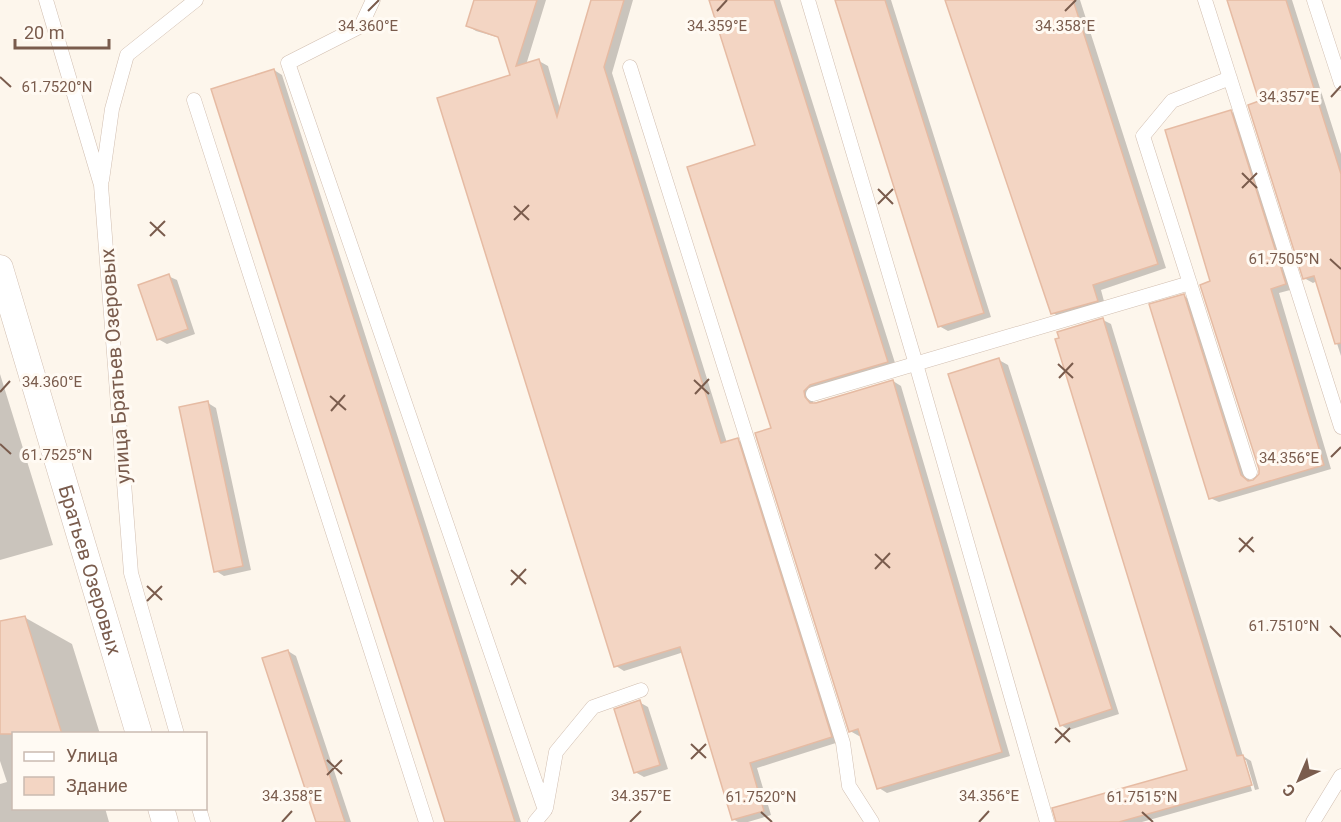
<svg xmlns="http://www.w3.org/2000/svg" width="1341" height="822" font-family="Roboto,sans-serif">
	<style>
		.shadow { fill: #0003 }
		.building { fill: #f3d5c3; stroke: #e6bba3; stroke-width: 1.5 }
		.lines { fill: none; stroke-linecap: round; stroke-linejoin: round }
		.lane-casing { stroke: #d1beb0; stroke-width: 15 }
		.street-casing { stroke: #d1beb0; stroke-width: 27 }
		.lane { stroke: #fff; stroke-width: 14 }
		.street { stroke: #fff; stroke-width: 26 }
		.ticks { fill: none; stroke: #7a5c4d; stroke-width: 2 }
		.labels { text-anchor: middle; stroke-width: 6; stroke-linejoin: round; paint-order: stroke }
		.street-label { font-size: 20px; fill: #7a5c4d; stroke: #fffaf3 }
		.ticks-label { font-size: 15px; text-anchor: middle; fill: #7a5c4d; stroke: #fffaf3; stroke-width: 6; stroke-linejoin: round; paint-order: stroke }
	</style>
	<rect width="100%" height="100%" fill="#fdf6ec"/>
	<!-- shadow -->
	<path class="shadow" d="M 475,0 L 546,0 L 526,65 L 539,61 L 548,66 L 560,109 L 593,0 L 633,0 L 612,73 L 727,443 L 737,440 L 746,445 L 839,742 L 757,768 L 771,815 L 748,822 L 738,822 L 733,819 L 684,652 L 624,671 L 616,666 L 512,76 L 500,38 L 476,31 L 468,26 Z
		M 711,0 L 780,0 L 896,366 L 812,396 L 813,403 L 893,381 L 901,386 L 1010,756 L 887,793 L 879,788 L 862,735 L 859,736 L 850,731 L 773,429 L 757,146 Z
		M 837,0 L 891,0 L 991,317 L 948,331 L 939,326 Z
		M 947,0 L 1080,0 L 1166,268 L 1101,290 L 1105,305 L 1061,318 L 1053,313 Z
		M 1228,0 L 1292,0 L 1341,154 L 1341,356 L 1317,281 L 1313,283 L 1304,278 L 1261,102 Z
		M 274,70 L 282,75 L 521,822 L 446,822 Z
		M 1230,111 L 1239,116 L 1294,289 L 1279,293 L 1331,469 L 1219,502 L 1210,498 L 1184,296 L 1192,301 L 1250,482 L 1258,479 L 1260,470 L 1212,282 Z
		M 168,276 L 177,280 L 195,334 L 167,344 L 158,339 Z
		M 1103,320 L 1111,324 L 1243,756 L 1251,761 L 1259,789 L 1255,790 L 1246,760 L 1243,760 L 1252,791 L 1142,822 L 1072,822 L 1189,771 Z
		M 999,360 L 1008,365 L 1119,714 L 1069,730 L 1061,725 Z
		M 0,374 L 53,545 L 0,560 Z
		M 208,403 L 216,408 L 251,570 L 224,576 L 216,571 Z
		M 24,617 L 72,644 L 100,734 L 14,734 L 14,808 L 105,808 L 109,822 L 0,822 L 0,784 L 7,782 L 0,761 L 0,623 Z
		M 288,651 L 296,656 L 351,822 L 318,822 Z
		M 639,702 L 648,707 L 668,769 L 644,777 L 635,772 Z"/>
	<!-- building -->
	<path class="building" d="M 474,0 L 537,0 L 516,66 L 539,59 L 557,117 L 591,0 L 624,0 L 604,67 L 721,443 L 738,438 L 832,737 L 750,763 L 764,811 L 732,820 L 680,647 L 614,667 L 437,98 L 510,75 L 498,37 L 466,26 Z
		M 709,0 L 774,0 L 888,362 L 810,385 L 804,391 L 805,397 L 810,403 L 816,403 L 893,380 L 1002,752 L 877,789 L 858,729 L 849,732 L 755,433 L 771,428 L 687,167 L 755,145 Z
		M 835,0 L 885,0 L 984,313 L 938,327 Z
		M 945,0 L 1073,0 L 1158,264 L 1093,285 L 1098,301 L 1051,314 Z
		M 1227,0 L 1286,0 L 1341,174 L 1341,343 L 1335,344 L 1314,276 L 1303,279 L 1248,105 L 1259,101 Z
		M 274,69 L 515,822 L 445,822 L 211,89 Z
		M 1231,110 L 1286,284 L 1271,289 L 1324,465 L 1209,499 L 1149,304 L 1184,294 L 1241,475 L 1248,481 L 1253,480 L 1259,474 L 1259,469 L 1200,285 L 1210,281 L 1165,130 Z
		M 169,274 L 188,329 L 157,340 L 138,285 Z
		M 1103,318 L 1237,756 L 1243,755 L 1252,785 L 1119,822 L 1056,822 L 1052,808 L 1187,770 L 1055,339 L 1059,338 L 1057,332 Z
		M 999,358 L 1112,709 L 1060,726 L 948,374 Z
		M 208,401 L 243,566 L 214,572 L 179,407 Z
		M 25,616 L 62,734 L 0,734 L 0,621 Z
		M 288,650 L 345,822 L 316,822 L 262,658 Z
		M 640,700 L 660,765 L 634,773 L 614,709 Z"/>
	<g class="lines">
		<!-- lane casing -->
		<g class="lane-casing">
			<path id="lane" d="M 46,0 L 101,185 L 131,573 L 177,734
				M 373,0 L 361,26 L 288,63 L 545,810 L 535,822
				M 808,0 L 916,364 L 1047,822
				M 1205,0 L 1341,427
				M 1314,0 L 1341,83
				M 630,67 L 843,743 L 849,786 L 872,822
				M 1230,78 L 1172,101 L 1143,136 L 1250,472
				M 194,100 L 426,822
				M 102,180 L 112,109 L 127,55 L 196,0
				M 813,394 L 1190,283
				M 199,808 L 203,822
				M 546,808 L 556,752 L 593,707 L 641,690
				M 1313,822 L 1341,776"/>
		</g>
		<!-- street casing -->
		<g class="street-casing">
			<g id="street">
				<path id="s1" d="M 0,268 L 139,734"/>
				<path d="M 161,808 L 165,822"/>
			</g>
		</g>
		<!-- lane -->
		<use href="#lane" class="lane"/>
		<!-- street -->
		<use href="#street" class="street"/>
	</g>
	<!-- ticks -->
	<path class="ticks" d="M 368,11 L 379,0M 717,11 L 727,0M 1065,11 L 1076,0M 0,77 L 11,87M 1331,97 L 1341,86M 1242,173 L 1257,188M 1242,188 L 1257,173M 878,189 L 893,204M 878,204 L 893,189M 514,206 L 529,220M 514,220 L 529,205M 150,222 L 165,236M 150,236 L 165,221M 1330,259 L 1341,269M 1058,364 L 1073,378M 1059,378 L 1073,363M 694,380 L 709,394M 0,392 L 10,381M 695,394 L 709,379M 330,396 L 346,410M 331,411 L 345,395M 0,444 L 11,454M 1331,457 L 1341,447M 1239,538 L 1254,552M 1239,552 L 1253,537M 875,554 L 890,568M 875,569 L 890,553M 511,570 L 526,584M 511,585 L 526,569M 147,586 L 162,600M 147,601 L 162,586M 1330,626 L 1341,637M 1055,728 L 1070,742M 1055,743 L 1070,728M 691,744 L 706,758M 691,759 L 706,744M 327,760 L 342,774M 327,775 L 342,760M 761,812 L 772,822M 1142,812 L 1153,822M 282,822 L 292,811M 630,822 L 641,811M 979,822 L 989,811"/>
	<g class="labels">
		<!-- street labels -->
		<g class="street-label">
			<text transform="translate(115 366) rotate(-94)" y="7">улица Братьев Озеровых</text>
			<text dy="7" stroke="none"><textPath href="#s1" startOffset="315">Братьев Озеровых</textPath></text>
		</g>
	</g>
	<g class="ticks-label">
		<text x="368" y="31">34.360°E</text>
		<text x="717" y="31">34.359°E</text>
		<text x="1065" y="31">34.358°E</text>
		<text x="57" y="92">61.7520°N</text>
		<text x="1289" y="102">34.357°E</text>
		<text x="1284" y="264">61.7505°N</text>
		<text x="52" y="387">34.360°E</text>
		<text x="57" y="460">61.7525°N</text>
		<text x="1289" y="463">34.356°E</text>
		<text x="1284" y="631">61.7510°N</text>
		<text x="292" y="801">34.358°E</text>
		<text x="641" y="801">34.357°E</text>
		<text x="989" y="801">34.356°E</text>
		<text x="761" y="802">61.7520°N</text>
		<text x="1142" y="802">61.7515°N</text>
	</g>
	<!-- legend -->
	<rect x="12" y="732" width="195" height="78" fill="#fffaf3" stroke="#cabbb1" stroke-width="1.5"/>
	<rect x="24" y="752" width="30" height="9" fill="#ffffff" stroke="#cabbb1" stroke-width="1.5"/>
	<text x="66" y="762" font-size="18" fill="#7a5c4d">Улица</text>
	<rect x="24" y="777" width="30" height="18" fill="#f3d5c3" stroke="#cabbb1" stroke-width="1.5"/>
	<text x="66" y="792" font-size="18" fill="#7a5c4d">Здание</text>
	<!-- north arrow -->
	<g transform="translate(1299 780) rotate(224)" stroke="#fffaf3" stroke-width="4.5" paint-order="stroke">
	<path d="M0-4.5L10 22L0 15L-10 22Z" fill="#7a5c4d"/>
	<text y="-9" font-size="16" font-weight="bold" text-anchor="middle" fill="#7a5c4d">С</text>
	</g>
	<!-- scale -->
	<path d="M15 39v9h94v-9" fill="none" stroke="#7a5c4d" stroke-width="3"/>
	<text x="24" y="39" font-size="18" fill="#7a5c4d" stroke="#fffaf3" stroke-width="4.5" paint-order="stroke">20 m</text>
</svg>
